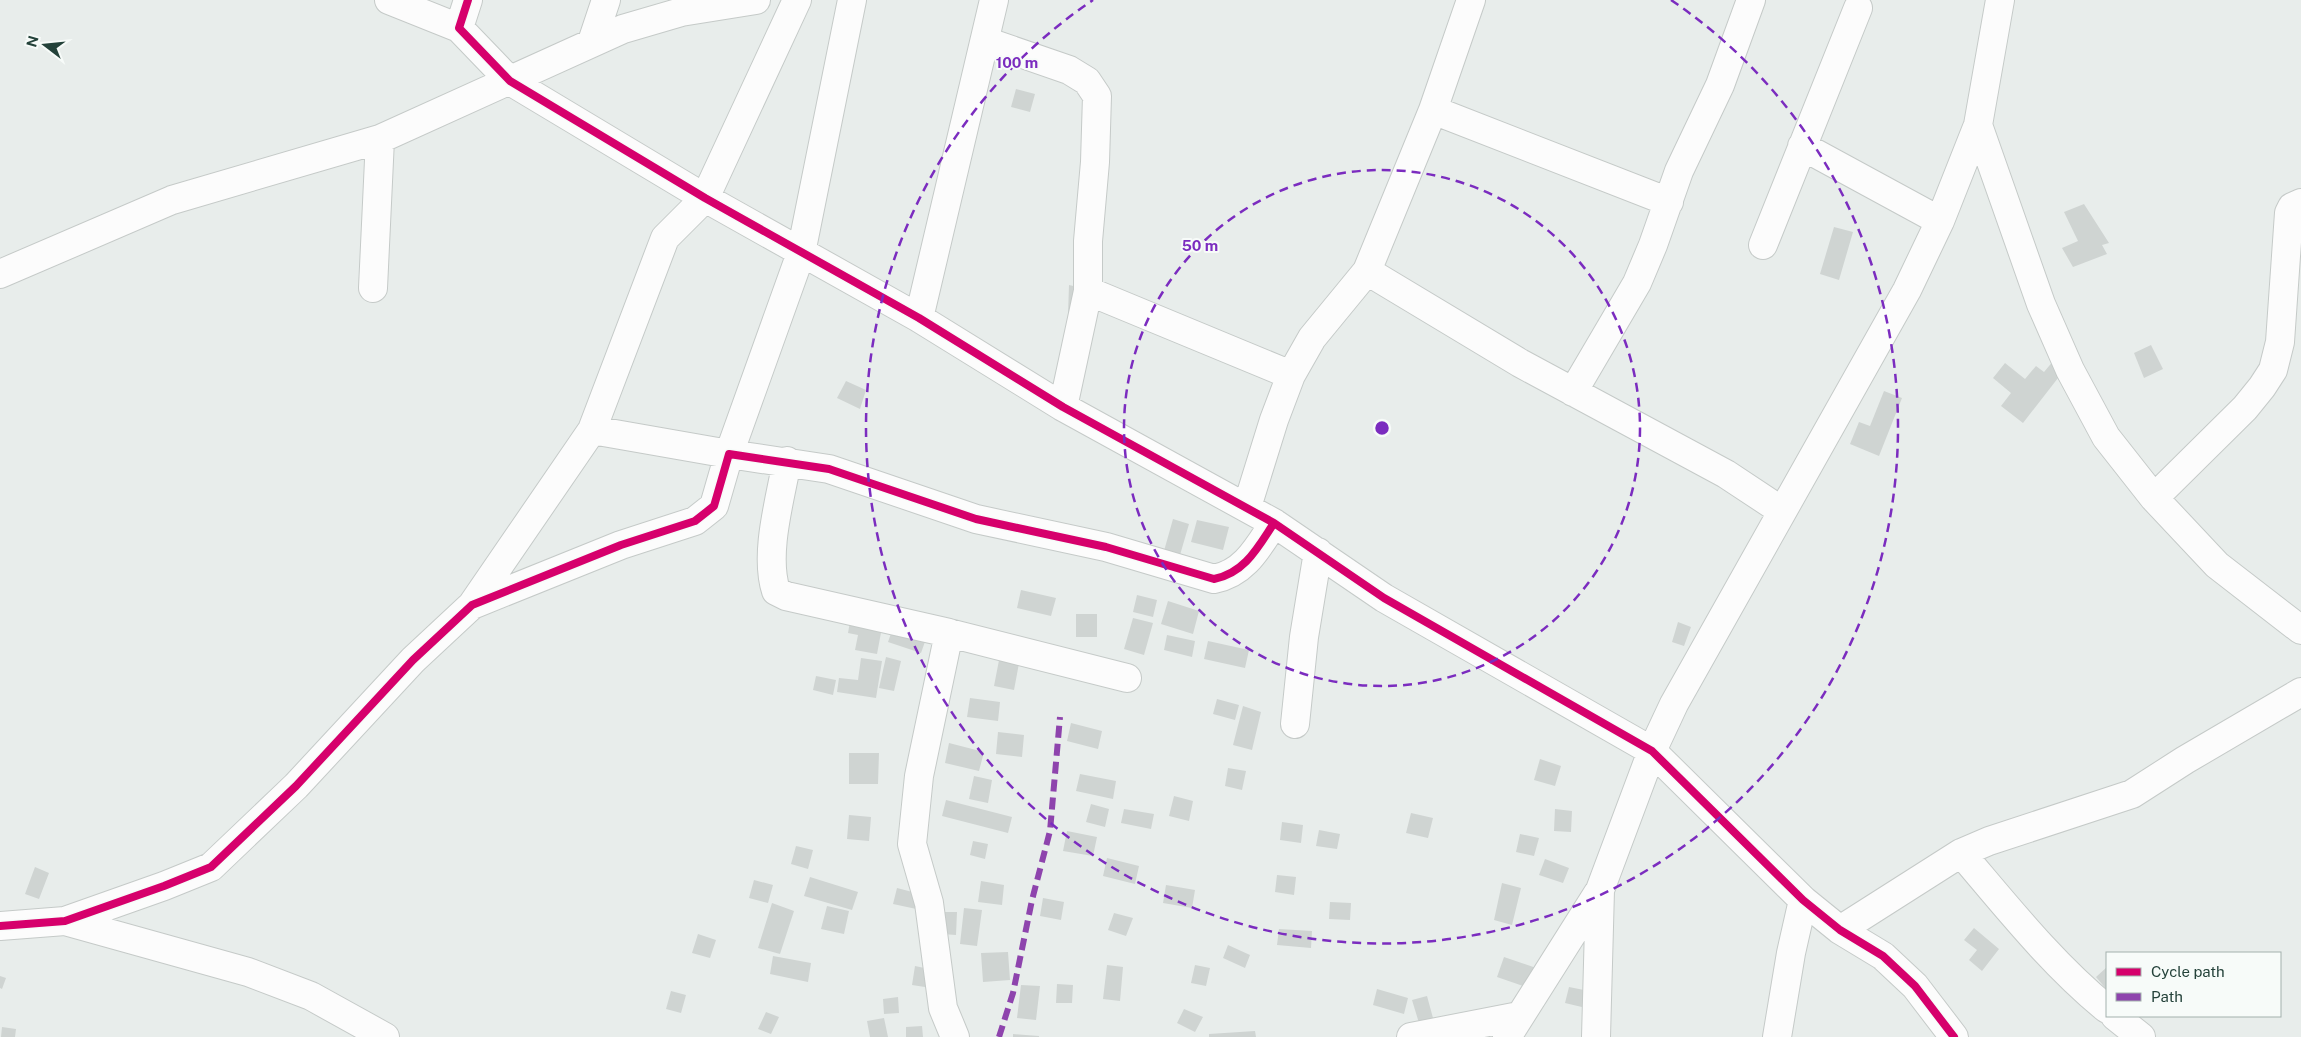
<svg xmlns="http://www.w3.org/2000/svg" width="2301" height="1037" font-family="'Public Sans',sans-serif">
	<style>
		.building { fill: #cfd4d2 }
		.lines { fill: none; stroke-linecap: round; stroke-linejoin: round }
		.minor-casing { stroke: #c5cac8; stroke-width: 30 }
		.minor { stroke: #fcfcfc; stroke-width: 28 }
		.quiet { stroke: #8e44ad; stroke-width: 6; stroke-dasharray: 12 6; stroke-linecap: butt }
		.cycleway-casing { stroke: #f7fbf9; stroke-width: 11 }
		.cycleway { stroke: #d6006c; stroke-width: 8 }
		.ring { fill: none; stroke: #7b2cbf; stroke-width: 2.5; stroke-dasharray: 9 6 }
		.centre { fill: #7b2cbf; stroke: #f7fbf9; stroke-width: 2.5 }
		.ring-label { font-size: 15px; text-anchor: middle; font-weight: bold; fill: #7b2cbf; stroke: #f7fbf9; stroke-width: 4; stroke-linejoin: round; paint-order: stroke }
	</style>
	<rect width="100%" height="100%" fill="#e8edeb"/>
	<!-- building -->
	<path class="building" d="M 1016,89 L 1035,94 L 1030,112 L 1011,107 Z
		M 2084,204 L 2109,243 L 2102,245 L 2107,254 L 2073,267 L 2062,248 L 2078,241 L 2064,212 Z
		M 1834,227 L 1853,232 L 1839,280 L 1820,274 Z
		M 1069,285 L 1086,289 L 1081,316 L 1068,315 Z
		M 2151,345 L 2163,369 L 2144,378 L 2134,353 Z
		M 2054,360 L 2065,369 L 2023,423 L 2001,406 L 2011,393 L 1993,378 L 2005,363 L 2025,379 L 2036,366 L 2044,372 Z
		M 846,381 L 866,390 L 860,409 L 837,398 Z
		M 1884,391 L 1902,398 L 1879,456 L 1850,444 L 1859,422 L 1870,426 Z
		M 1173,519 L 1189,524 L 1180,555 L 1164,551 Z
		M 1197,520 L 1229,527 L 1223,550 L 1191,542 Z
		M 1021,590 L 1056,598 L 1051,616 L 1017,608 Z
		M 1137,595 L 1157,600 L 1153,617 L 1133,612 Z
		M 1168,601 L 1199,611 L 1193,634 L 1161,624 Z
		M 1076,614 L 1097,614 L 1097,637 L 1076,637 Z
		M 851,616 L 883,622 L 877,654 L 855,650 L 858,635 L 848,633 Z
		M 1133,618 L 1153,623 L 1144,655 L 1124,649 Z
		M 1678,622 L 1691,627 L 1684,646 L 1672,642 Z
		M 894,625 L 927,636 L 921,653 L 888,642 Z
		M 1167,635 L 1195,641 L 1192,657 L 1164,650 Z
		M 1208,641 L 1249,650 L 1245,668 L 1204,659 Z
		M 1000,655 L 1020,658 L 1014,690 L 994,686 Z
		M 886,657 L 901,661 L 894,691 L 879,688 Z
		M 861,658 L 882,661 L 876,698 L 837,692 L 839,678 L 858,680 Z
		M 816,676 L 836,680 L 833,695 L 813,690 Z
		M 970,698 L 1000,702 L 998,721 L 967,717 Z
		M 1217,699 L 1239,705 L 1235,720 L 1213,714 Z
		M 1243,706 L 1261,712 L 1252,750 L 1233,745 Z
		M 1071,723 L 1102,731 L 1098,749 L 1067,741 Z
		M 998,732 L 1024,735 L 1022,757 L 996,754 Z
		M 949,743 L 984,752 L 979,771 L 945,763 Z
		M 849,753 L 879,753 L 878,784 L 849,784 Z
		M 1540,759 L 1561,766 L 1555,786 L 1534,780 Z
		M 1228,768 L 1246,771 L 1242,790 L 1225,786 Z
		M 1080,774 L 1116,781 L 1113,799 L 1076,791 Z
		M 974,776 L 992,780 L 988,803 L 969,799 Z
		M 1174,796 L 1193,801 L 1189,821 L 1169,816 Z
		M 946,800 L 1012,817 L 1008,833 L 942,816 Z
		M 1091,804 L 1109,809 L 1105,827 L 1086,822 Z
		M 1124,809 L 1154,814 L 1151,829 L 1121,823 Z
		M 1555,809 L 1572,811 L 1571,832 L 1554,831 Z
		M 1411,813 L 1433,818 L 1428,838 L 1406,833 Z
		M 849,815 L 871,817 L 869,841 L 847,839 Z
		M 1282,822 L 1303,825 L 1301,843 L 1280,840 Z
		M 1319,830 L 1340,834 L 1337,849 L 1316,846 Z
		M 1067,831 L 1097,837 L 1093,856 L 1063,851 Z
		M 1520,834 L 1539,838 L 1534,856 L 1516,852 Z
		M 973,841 L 988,844 L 985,859 L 970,855 Z
		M 796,846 L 813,850 L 808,869 L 791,864 Z
		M 1107,858 L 1139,866 L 1135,884 L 1103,876 Z
		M 1545,859 L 1569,868 L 1563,883 L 1539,875 Z
		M 35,867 L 49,873 L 39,899 L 25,894 Z
		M 1277,875 L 1296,877 L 1294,895 L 1275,892 Z
		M 810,877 L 858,892 L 852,910 L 804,896 Z
		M 754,880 L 773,885 L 768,903 L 749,898 Z
		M 981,881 L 1004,885 L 1002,905 L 978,902 Z
		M 1502,883 L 1521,888 L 1512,925 L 1494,920 Z
		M 1166,885 L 1195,890 L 1192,908 L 1163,903 Z
		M 897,888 L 924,895 L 921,910 L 893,904 Z
		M 1043,898 L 1064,902 L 1061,920 L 1040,916 Z
		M 1330,902 L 1351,903 L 1350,920 L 1329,919 Z
		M 772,903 L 794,911 L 780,954 L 758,948 Z
		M 827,906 L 849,911 L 844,934 L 821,929 Z
		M 964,908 L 982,910 L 977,946 L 960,944 Z
		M 943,912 L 957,912 L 956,935 L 942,934 Z
		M 1114,913 L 1133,918 L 1126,936 L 1108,930 Z
		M 1974,928 L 1999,949 L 1982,971 L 1969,960 L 1977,950 L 1964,940 Z
		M 1279,929 L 1312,931 L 1311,948 L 1277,945 Z
		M 698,934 L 716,940 L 710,958 L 692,953 Z
		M 1228,945 L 1250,955 L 1245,968 L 1223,958 Z
		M 1008,952 L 1010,980 L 983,982 L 981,953 Z
		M 773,956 L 811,963 L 808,982 L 770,974 Z
		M 1504,957 L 1539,969 L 1532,989 L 1497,977 Z
		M 1107,965 L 1123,967 L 1120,1001 L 1103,999 Z
		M 1195,965 L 1210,968 L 1206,986 L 1191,983 Z
		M 915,966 L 929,969 L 925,987 L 912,985 Z
		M 2107,967 L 2107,990 L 2096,977 Z
		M 0,976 L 6,978 L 2,989 L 0,988 Z
		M 1057,984 L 1073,985 L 1072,1003 L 1056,1003 Z
		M 1021,985 L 1040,986 L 1036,1020 L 1017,1018 Z
		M 1569,987 L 1589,991 L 1586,1008 L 1565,1003 Z
		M 1377,989 L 1408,998 L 1404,1014 L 1373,1005 Z
		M 671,991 L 686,995 L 681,1013 L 666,1009 Z
		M 1427,996 L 1433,1018 L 1419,1023 L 1412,1000 Z
		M 898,997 L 899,1013 L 884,1014 L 883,999 Z
		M 1184,1009 L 1203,1017 L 1195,1032 L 1177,1023 Z
		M 766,1012 L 779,1017 L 771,1034 L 758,1029 Z
		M 884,1018 L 888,1037 L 870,1037 L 867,1021 Z
		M 922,1026 L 923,1037 L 906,1037 L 906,1027 Z
		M 2,1027 L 16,1029 L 15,1037 L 1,1037 Z
		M 1255,1031 L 1256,1037 L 1209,1037 L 1209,1034 Z
		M 1013,1034 L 1039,1036 L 1039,1037 L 1013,1037 Z"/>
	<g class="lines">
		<!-- minor casing -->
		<g class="minor-casing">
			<path id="minor" d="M 389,0 L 459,28
				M 468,0 L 459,28 L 510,81 L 705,198 L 919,318 L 1063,407 L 1274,523 L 1384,598 L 1652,751 L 1803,900 L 1840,930 L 1883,956 L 1915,986 L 1954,1037
				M 985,41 L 1069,70 L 1087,81 L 1097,96 L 1095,162 L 1088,241 L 1088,291
				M 592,42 L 606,0
				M 1433,110 L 1669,202
				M 1978,125 L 2041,304 L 2070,370 L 2106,437 L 2154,498 L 2217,565 L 2301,630
				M 1802,146 L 1940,221
				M 1763,245 L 1858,8
				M 1367,271 L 1520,363 L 1726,474 L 1782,511
				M 0,274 L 172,200 L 380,139 L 623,29 L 681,12 L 756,0
				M 373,288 L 380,139
				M 919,318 L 994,0
				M 1573,392 L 1637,283 L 1653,245 L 1679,171 L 1720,85 L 1751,0
				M 1063,407 L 1088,291 L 1291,375
				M 592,430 L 729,454 L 801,253 L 852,0
				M 787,461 C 780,500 764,554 776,591 L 786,596 L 949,633 L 1127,678
				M 2154,498 L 2245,408 L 2262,387 L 2273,370 L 2280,342 L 2289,213 L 2292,207 L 2301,203
				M 1247,507 L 1274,420 L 1291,375 L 1312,338 L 1367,271 L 1433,110 L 1471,0
				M 472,605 L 592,430 L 665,238 L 705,198 L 797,0
				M 949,633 L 919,776 L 912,844 L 929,903 L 943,1008 L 955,1037
				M 1295,724 L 1304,637 L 1318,552
				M 1961,853 C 2007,907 2052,964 2107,1009
				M 65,921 L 248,972 L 311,996 L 385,1037
				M 0,926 L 65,921 L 164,886 L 211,867 L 296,786 L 413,660 L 472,605 L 621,545 L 695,521 L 714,506 L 729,454 L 829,469 L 976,519 L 1106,547 L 1214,579 C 1245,573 1258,547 1274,523
				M 1840,930 L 1961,853 L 1989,841 L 2132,794 L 2185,760 L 2301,692
				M 2115,1016 L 2141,1037
				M 1411,1037 L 1519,1016
				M 1507,1037 L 1598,893
				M 1596,1037 L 1600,890 L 1652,751 L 1674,704 L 1907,290 L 1940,221 L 1978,125 L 2000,0
				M 1777,1037 L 1791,953 L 1803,900"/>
		</g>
		<!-- minor -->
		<use href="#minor" class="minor"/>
		<!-- quiet -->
		<path class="quiet" d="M 999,1037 L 1013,993 L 1032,900 L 1050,831 L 1060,717"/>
		<!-- cycleway casing -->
		<g class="cycleway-casing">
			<path id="cycleway" d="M 468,0 L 459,28 L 510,81 L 705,198 L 919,318 L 1063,407 L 1274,523 L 1384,598 L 1652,751 L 1803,900 L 1840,930 L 1883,956 L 1915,986 L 1954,1037
				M 0,926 L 65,921 L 164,886 L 211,867 L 296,786 L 413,660 L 472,605 L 621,545 L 695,521 L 714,506 L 729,454 L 829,469 L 976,519 L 1106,547 L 1214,579 C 1245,573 1258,547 1274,523"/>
		</g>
		<!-- cycleway -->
		<use href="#cycleway" class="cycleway"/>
	</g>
	<!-- distance rings -->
	<g class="ring">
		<circle cx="1382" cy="428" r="258"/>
		<path d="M1671 0A516 516 0 1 1 1093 0"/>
	</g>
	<circle cx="1382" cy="428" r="8" class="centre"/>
	<g class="ring-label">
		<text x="1017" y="68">100 m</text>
		<text x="1200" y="251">50 m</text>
	</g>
	<!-- legend -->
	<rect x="2106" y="952" width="175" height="65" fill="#f7fbf9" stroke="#a3b1ad"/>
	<rect x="2116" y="968" width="25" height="8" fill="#d6006c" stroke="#a3b1ad"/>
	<text x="2151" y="977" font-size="15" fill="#24423a">Cycle path</text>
	<rect x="2116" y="993" width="25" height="8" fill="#8e44ad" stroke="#a3b1ad"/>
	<text x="2151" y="1002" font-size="15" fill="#24423a">Path</text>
	<!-- north arrow -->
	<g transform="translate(45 45) rotate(286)" stroke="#f7fbf9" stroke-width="4" paint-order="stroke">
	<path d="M0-4L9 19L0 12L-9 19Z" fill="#24423a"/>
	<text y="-8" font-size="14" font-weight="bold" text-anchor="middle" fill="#24423a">N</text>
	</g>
</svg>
